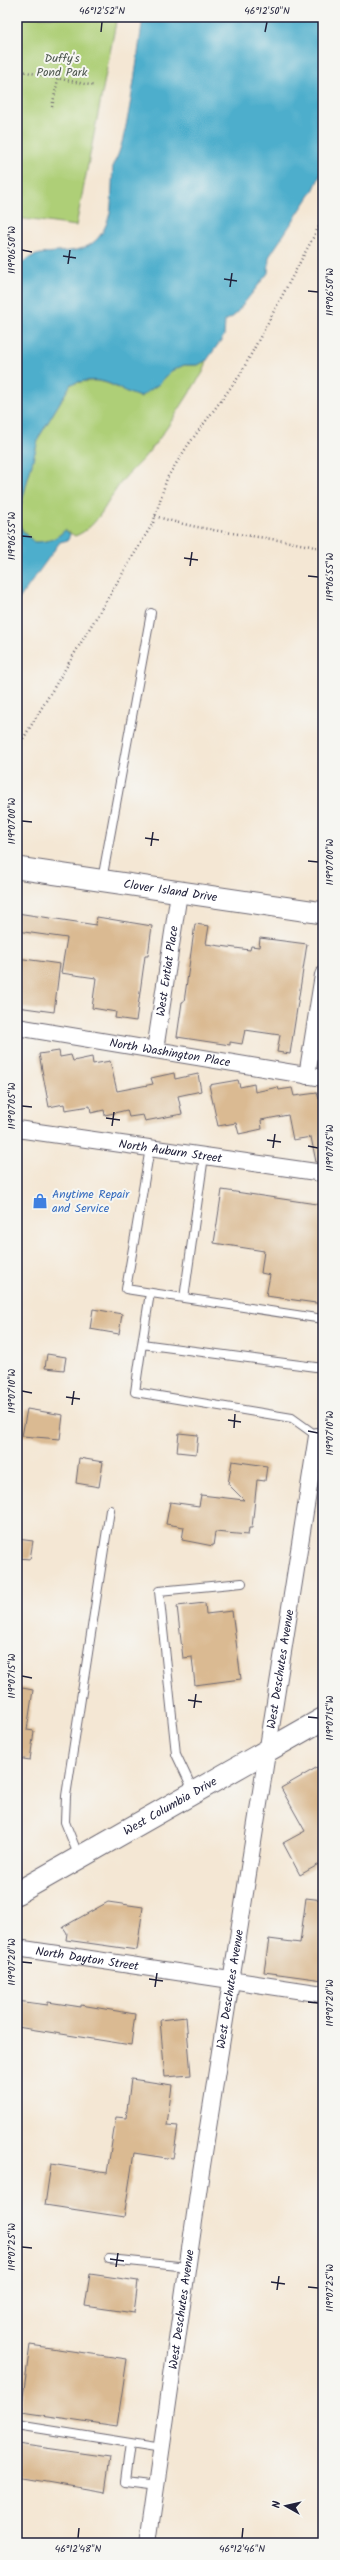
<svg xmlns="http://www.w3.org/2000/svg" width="340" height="2560" font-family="Kalam,sans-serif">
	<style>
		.green { fill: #aecf77; stroke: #687859 }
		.water { fill: #4daecc; stroke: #386884 }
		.building { fill: #daba92 }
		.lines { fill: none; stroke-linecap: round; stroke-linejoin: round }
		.service-casing { stroke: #6c6771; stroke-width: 10 }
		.minor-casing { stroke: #6c6771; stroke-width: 18 }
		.tertiary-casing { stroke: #6c6771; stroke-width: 23 }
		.primary-casing { stroke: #6c6771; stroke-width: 24 }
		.path { stroke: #6c6771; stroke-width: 2.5; stroke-dasharray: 1 3; stroke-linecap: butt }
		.service { stroke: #fff; stroke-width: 8 }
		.minor { stroke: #fff; stroke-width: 16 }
		.tertiary { stroke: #fff; stroke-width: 21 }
		.primary { stroke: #fff; stroke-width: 22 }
		.ticks { fill: none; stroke: #22223b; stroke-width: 1.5 }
		.labels { text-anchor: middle; stroke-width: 4; stroke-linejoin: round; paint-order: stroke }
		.park-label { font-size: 12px; fill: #4c564d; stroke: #f6f6f2 }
		.street-label { font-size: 12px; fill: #22223b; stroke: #f6f6f2 }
		.shop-label { font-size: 12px; fill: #366cbe; stroke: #f6f6f2; text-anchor: start }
		.neatline { fill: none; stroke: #22223b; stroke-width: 1.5 }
		.ticks-label { font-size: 10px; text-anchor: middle; fill: #22223b }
	</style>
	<rect width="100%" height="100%" fill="#f6f6f2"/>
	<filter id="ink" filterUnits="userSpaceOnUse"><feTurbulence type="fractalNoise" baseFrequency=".025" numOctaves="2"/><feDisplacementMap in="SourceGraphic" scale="8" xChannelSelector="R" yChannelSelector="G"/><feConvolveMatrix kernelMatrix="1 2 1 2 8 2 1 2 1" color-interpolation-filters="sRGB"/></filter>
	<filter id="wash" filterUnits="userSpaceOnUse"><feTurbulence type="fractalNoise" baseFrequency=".012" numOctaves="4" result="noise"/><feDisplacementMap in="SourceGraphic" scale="16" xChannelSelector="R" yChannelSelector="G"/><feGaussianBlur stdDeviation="0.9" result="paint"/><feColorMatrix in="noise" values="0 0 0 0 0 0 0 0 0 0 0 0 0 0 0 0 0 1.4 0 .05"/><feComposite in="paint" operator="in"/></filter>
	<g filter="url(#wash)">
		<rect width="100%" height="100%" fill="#f4e7d4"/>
		<!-- green -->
		<path class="green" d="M 17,17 L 117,17 L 76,226 L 17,218 Z
			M 207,360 C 203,377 200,375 192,389 C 178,411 164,434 147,454 C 139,464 129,472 122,481 C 107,500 99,527 75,536 L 65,530 C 55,540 47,542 34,542 L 24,533 L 17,520 L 39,437 L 71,384 C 107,375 109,387 140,397 L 159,384 L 171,371 L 184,365 L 198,365 Z"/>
		<!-- water -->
		<path class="water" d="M 143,17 L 323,17 L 323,169 L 314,189 L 269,257 L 268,273 L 234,316 L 225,321 L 224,336 L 207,360 L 198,365 L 184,365 L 171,371 L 159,384 L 140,397 C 110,387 106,374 71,384 L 39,437 L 17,520 L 17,314 L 21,312 L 23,303 L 18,287 L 19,266 C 46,236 94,274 110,213 C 112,202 112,177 113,164 C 127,149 139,44 143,17 Z
			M 17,522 L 24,533 L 34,542 C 48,542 55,540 65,530 L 70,534 L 68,540 L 60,542 L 17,602 Z"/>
		<g id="blocks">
			<!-- building -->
			<path class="building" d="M 17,913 L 96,925 L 97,917 L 152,926 L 148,956 L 145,956 L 136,1021 L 115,1018 L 116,1012 L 92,1008 L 96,978 L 61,973 L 67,938 L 17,931 Z
				M 195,924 L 209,926 L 206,944 L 250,950 L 251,946 L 259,947 L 260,938 L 307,944 L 290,1054 L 277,1052 L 280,1035 L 245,1030 L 242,1044 L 230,1042 L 230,1045 L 177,1037 L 182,1002 L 184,1002 Z
				M 17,958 L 60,964 L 54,1012 L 17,1007 Z
				M 59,1051 L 60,1057 L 71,1055 L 73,1061 L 92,1057 L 93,1064 L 110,1061 L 117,1091 L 153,1084 L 151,1078 L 174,1073 L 175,1079 L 198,1074 L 201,1091 L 178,1096 L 182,1114 L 145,1121 L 143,1115 L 129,1117 L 127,1110 L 105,1115 L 104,1110 L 91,1113 L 90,1106 L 65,1110 L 64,1104 L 49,1107 L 39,1054 Z
				M 238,1080 L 240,1087 L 254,1084 L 255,1092 L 278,1087 L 279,1090 L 292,1088 L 294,1096 L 317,1093 L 319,1099 L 323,1099 L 323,1163 L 316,1162 L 311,1137 L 293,1140 L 288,1115 L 261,1120 L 262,1129 L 239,1134 L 236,1123 L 218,1126 L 209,1085 Z
				M 222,1190 L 323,1205 L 323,1304 L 266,1296 L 270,1275 L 261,1273 L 264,1251 L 214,1243 Z
				M 93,1309 L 122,1314 L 119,1334 L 90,1329 Z
				M 47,1354 L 66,1357 L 64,1370 L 45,1368 Z
				M 27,1409 L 63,1415 L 60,1439 L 22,1436 Z
				M 179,1433 L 198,1435 L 196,1454 L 177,1452 Z
				M 79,1458 L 103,1462 L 99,1487 L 76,1483 Z
				M 232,1461 L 267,1466 L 265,1481 L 257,1480 L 252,1528 L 249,1528 L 248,1535 L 215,1532 L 213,1546 L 182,1540 L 184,1527 L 166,1524 L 170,1502 L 199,1506 L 201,1495 L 244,1500 L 228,1484 Z
				M 17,1539 L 33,1541 L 30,1559 L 17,1558 Z
				M 205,1603 L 206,1614 L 232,1611 L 241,1679 L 195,1685 L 192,1657 L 183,1658 L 177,1606 Z
				M 17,1687 L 33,1690 L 27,1730 L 34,1731 L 30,1760 L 17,1758 Z
				M 323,1764 L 323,1862 L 300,1875 L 283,1843 L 305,1831 L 281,1788 Z
				M 306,1898 L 323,1900 L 323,1980 L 264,1972 L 269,1939 L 300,1943 Z
				M 108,1902 L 143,1907 L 137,1950 L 66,1940 L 67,1933 L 63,1927 Z
				M 17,2001 L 48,2005 L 48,2002 L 81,2007 L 81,2005 L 135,2014 L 131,2045 L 17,2027 Z
				M 186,2017 L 191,2075 L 165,2077 L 160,2020 Z
				M 131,2079 L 172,2085 L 167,2125 L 178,2126 L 173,2159 L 134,2153 L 124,2217 L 45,2205 L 51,2164 L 107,2173 L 116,2117 L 126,2118 Z
				M 90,2274 L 138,2281 L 134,2313 L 85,2306 Z
				M 30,2345 L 127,2359 L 117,2426 L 21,2412 Z
				M 17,2444 L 110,2457 L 105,2492 L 17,2477 Z"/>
		</g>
	</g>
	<g filter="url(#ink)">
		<use href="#blocks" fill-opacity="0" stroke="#6c6771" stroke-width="1"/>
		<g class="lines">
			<!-- service casing -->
			<g class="service-casing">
				<path id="service" d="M 102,880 L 151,613
					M 150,1148 L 126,1289 L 184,1298
					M 204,1156 L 184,1298 L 323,1319
					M 150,1293 L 142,1344 L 323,1368
					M 142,1344 L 135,1392 L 292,1418 L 317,1436
					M 194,1792 L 176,1754 L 159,1591 L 242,1583
					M 79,1857 L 65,1822 L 66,1796 L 110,1510
					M 109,2259 L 188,2267
					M 17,2425 L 162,2448
					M 130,2443 L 125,2482 L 157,2486"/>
			</g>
			<!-- minor casing -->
			<g class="minor-casing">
				<g id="minor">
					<path id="s1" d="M 17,1027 L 323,1078"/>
					<path id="s2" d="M 155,1050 L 179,893"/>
					<path d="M 307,1076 L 323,975"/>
					<path id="s3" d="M 17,1129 L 323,1173"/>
					<path id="s4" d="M 17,1948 L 323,1994"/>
					<path id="s5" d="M 148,2543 L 201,2172 L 317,1436 L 323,1437"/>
				</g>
			</g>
			<!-- tertiary casing -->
			<g class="tertiary-casing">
				<g id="tertiary">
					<path id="s6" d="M 17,868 L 323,913"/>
				</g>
			</g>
			<!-- primary casing -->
			<g class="primary-casing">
				<g id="primary">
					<path id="s7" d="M 17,1893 L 323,1719"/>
				</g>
			</g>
			<!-- path -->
			<path class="path" d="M 17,70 L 95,86
				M 52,107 L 58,79
				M 155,516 C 209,534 267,535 323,549
				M 17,749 L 153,523 L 167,478 L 188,445 L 240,375 L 323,219
				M 17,836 L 22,850"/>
			<!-- service -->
			<use href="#service" class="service"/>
			<!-- minor -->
			<use href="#minor" class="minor"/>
			<!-- tertiary -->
			<use href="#tertiary" class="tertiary"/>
			<!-- primary -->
			<use href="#primary" class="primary"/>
		</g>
	</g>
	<!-- ticks -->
	<path class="ticks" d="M 101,32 L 102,22M 265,32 L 267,22M 22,250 L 32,252M 63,256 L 76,258M 68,264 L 70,250M 224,279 L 237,281M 230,287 L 232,273M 308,291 L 318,292M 22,536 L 32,537M 184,558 L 198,560M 190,566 L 192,552M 308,576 L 318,577M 22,821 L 32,822M 145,838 L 159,840M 151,846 L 153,832M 308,861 L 318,862M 22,1106 L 32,1107M 106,1118 L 120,1120M 112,1126 L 114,1112M 267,1140 L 281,1142M 308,1146 L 318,1148M 273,1148 L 275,1134M 22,1391 L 32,1393M 66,1397 L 80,1399M 72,1405 L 74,1391M 228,1420 L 241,1422M 234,1428 L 235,1414M 308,1431 L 318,1433M 22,1676 L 32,1678M 188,1700 L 202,1702M 194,1708 L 196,1694M 308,1717 L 318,1718M 22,1962 L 32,1963M 149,1979 L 163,1981M 155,1987 L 157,1973M 308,2002 L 318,2003M 22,2247 L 32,2248M 110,2259 L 124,2261M 116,2267 L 118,2253M 271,2282 L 285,2284M 308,2287 L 318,2288M 277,2290 L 279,2276M 78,2538 L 79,2528M 242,2538 L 243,2528"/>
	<!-- icons -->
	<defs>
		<g id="shop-bare" transform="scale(1.2)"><path d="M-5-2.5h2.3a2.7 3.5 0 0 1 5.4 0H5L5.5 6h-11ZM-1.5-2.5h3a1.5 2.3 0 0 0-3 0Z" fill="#3f7fe0" stroke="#f6f6f2" stroke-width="2.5" paint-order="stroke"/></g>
	</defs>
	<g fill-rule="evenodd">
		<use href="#shop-bare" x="40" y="1201"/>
	</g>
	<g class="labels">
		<!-- park labels -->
		<g class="park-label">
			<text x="62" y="62">Duffy's<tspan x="62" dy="14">Pond Park</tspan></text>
		</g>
		<!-- street labels -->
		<g class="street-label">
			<text dy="4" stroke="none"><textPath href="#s6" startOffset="155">Clover Island Drive</textPath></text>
			<text dy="4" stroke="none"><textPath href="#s2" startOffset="80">West Entiat Place</textPath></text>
			<text dy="4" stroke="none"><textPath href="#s1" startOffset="155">North Washington Place</textPath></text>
			<text dy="4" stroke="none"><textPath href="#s3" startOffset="155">North Auburn Street</textPath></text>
			<text dy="4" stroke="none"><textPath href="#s5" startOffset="884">West Deschutes Avenue</textPath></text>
			<text dy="4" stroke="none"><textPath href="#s7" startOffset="176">West Columbia Drive</textPath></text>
			<text dy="4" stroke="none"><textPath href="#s4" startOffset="71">North Dayton Street</textPath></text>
			<text dy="4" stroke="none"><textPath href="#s5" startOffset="560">West Deschutes Avenue</textPath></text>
			<text dy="4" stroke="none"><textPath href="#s5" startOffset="236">West Deschutes Avenue</textPath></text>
		</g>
		<!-- shop labels -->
		<g class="shop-label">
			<text x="52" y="1198">Anytime Repair<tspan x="52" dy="14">and Service</tspan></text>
		</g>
	</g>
	<!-- margin -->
	<rect width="340" height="2560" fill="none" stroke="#f6f6f2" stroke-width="44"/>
	<!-- north arrow -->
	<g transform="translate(286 2506) rotate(278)" stroke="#f6f6f2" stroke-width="3" paint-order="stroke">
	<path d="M0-3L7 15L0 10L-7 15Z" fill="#22223b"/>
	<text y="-6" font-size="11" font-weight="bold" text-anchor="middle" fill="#22223b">N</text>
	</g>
	<rect x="22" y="22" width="296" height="2516" class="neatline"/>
	<g class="ticks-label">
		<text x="102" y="14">46°12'52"N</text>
		<text x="267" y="14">46°12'50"N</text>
		<text transform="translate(11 250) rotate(-90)" y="4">119°06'50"W</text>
		<text transform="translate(329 292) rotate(-90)" y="4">119°06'50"W</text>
		<text transform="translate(11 536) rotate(-90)" y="4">119°06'55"W</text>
		<text transform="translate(329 577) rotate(-90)" y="4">119°06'55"W</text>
		<text transform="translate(11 821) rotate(-90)" y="4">119°07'00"W</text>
		<text transform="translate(329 862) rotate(-90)" y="4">119°07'00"W</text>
		<text transform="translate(11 1106) rotate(-90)" y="4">119°07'05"W</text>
		<text transform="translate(329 1148) rotate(-90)" y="4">119°07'05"W</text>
		<text transform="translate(11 1391) rotate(-90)" y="4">119°07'10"W</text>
		<text transform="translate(329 1433) rotate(-90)" y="4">119°07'10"W</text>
		<text transform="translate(11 1676) rotate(-90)" y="4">119°07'15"W</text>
		<text transform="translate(329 1718) rotate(-90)" y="4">119°07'15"W</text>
		<text transform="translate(11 1962) rotate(-90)" y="4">119°07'20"W</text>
		<text transform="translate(329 2003) rotate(-90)" y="4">119°07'20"W</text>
		<text transform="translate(11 2247) rotate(-90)" y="4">119°07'25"W</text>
		<text transform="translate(329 2288) rotate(-90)" y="4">119°07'25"W</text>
		<text x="78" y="2552">46°12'48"N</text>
		<text x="242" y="2552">46°12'46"N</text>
	</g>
</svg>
